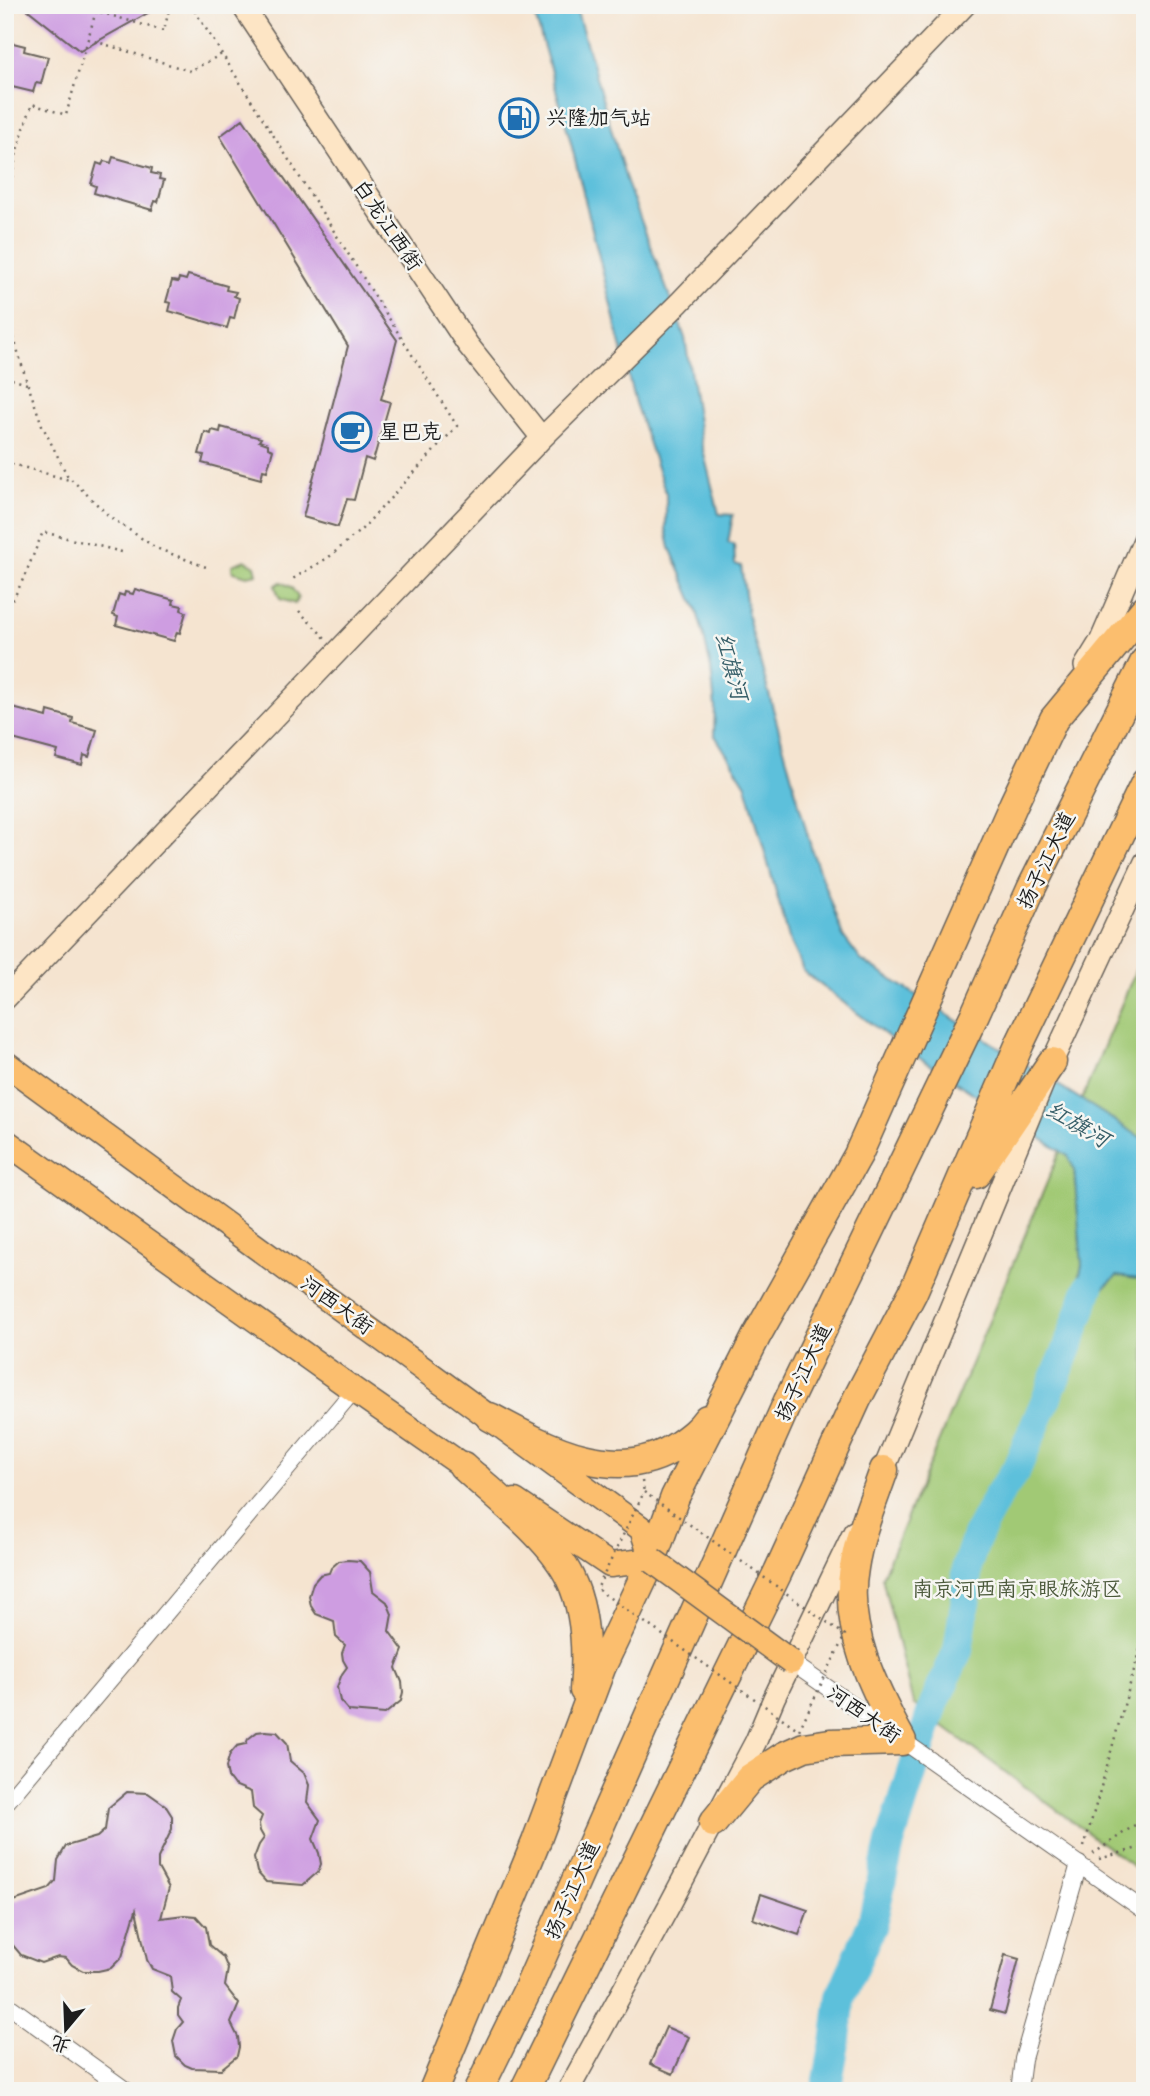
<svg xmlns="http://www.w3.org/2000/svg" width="1150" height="2096" font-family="'Patrick Hand','LXGW WenKai TC',sans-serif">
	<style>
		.green { fill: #a1c975; stroke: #5e7248; stroke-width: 2 }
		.water { fill: #5dc0db; stroke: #3c6e7c; stroke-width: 2 }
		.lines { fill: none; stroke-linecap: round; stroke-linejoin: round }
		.river { stroke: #5dc0db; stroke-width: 30 }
		.building { fill: #ce9de1 }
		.street-casing { stroke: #68625b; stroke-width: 18 }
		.secondary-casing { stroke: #68625b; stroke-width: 24 }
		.primary-casing { stroke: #68625b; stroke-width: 27 }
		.highway-casing { stroke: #68625b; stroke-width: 31 }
		.path { stroke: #68625b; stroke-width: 2.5; stroke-dasharray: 2 5; stroke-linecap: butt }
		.street { stroke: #fff; stroke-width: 16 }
		.secondary { stroke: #fde5c5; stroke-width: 21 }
		.primary { stroke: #fbbe6e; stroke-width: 24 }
		.highway { stroke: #fbbe6e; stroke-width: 28 }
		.primary-bridge-casing { stroke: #68625b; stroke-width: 27; stroke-linecap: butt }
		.path-bridge { stroke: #68625b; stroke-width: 2.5; stroke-dasharray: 2 5; stroke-linecap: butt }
		.primary-bridge { stroke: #fbbe6e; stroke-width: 24 }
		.labels { text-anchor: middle; stroke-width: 5; stroke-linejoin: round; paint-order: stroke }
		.poi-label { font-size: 21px; fill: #1c1c1c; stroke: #f6f6f2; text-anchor: start }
		.street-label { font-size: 21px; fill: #1c1c1c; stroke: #f6f6f2 }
		.park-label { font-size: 21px; fill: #4b593b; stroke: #f6f6f2 }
		.water-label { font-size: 23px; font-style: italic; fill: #365e68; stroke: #f6f6f2 }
	</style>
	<rect width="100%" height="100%" fill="#f6f6f2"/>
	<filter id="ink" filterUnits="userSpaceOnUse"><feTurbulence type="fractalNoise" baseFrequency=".0143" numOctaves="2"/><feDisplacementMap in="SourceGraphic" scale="14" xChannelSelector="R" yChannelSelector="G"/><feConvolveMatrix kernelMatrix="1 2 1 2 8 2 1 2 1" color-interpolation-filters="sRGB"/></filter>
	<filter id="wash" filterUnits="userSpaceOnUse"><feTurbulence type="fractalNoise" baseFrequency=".00686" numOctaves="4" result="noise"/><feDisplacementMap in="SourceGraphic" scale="28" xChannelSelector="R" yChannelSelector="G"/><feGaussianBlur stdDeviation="1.57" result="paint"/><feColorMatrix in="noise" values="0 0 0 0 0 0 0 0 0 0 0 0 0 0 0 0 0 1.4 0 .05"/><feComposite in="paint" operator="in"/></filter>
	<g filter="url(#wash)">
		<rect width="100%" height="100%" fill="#f5e4d0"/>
		<!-- green -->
		<path class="green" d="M 245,560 L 255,566 L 257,574 L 247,576 L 234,572 L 232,569 L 232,565 Z
			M 281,582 L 291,587 L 298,597 L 295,604 L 280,599 L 275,586 Z
			M 1145,948 L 1145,1875 L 913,1704 L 882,1577 Z"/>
		<!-- water -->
		<path class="water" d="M 532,5 L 575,5 L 627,183 L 685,338 L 701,442 L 719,514 L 733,515 L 728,543 L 734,544 L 735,564 L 741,566 L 749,621 L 812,851 L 843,936 L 861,960 L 1145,1140 L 1145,1280 L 1117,1276 L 1097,1293 L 1082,1330 L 1068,1320 L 1076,1292 L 1082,1265 L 1074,1169 L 1068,1156 L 895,1042 L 804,972 L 790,942 L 746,785 L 714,734 L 715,707 L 711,668 L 703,633 L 696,608 L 670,548 L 666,529 L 666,494 L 635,403 L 570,139 Z"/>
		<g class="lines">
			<!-- river -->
			<path class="river" d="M 826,2091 L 836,2037 L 841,1996 L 872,1924 L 890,1843 L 934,1704 L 958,1650 L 966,1597 L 967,1565 L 978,1533 L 997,1497 L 1016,1470 L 1067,1350 L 1089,1287"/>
		</g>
		<g id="blocks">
			<!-- building -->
			<path class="building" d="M 22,5 L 162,5 L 80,51 Z
				M 5,41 L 25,46 L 24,51 L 48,57 L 41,84 L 36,83 L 33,92 L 8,86 L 12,70 L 5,68 Z
				M 243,119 L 397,340 L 381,399 L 390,402 L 373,461 L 365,458 L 354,500 L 347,499 L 338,527 L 303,517 L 348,346 L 220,136 Z
				M 113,157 L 152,168 L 151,173 L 160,175 L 159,179 L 164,180 L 158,202 L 155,201 L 152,210 L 94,193 L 96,186 L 91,184 L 97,163 L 102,165 L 104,161 L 111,163 Z
				M 188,275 L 227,286 L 226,290 L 236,292 L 234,296 L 239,298 L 234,319 L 230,318 L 227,328 L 169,311 L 171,303 L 166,302 L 172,281 L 178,282 L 179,278 L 186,280 Z
				M 221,427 L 261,438 L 259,441 L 268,444 L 268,448 L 273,450 L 267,471 L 263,470 L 261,479 L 202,463 L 204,455 L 199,454 L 205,432 L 211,434 L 212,430 L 220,432 Z
				M 135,589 L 174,600 L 173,604 L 182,606 L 181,610 L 186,612 L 180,633 L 177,632 L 174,641 L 116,625 L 118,617 L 113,615 L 119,594 L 124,596 L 125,592 L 133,594 Z
				M 5,706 L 47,717 L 48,711 L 73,718 L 72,723 L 97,730 L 89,757 L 84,755 L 82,765 L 56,758 L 58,751 L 5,737 Z
				M 348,1560 L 360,1561 L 370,1572 L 373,1591 L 387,1602 L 392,1614 L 389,1631 L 403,1650 L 396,1668 L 402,1682 L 403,1692 L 401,1701 L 385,1714 L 349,1711 L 340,1701 L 337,1687 L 342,1674 L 347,1667 L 343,1660 L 342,1653 L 345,1645 L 336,1637 L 334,1621 L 316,1614 L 311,1606 L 309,1596 L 313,1583 L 320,1575 L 329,1573 L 331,1568 L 339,1561 Z
				M 265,1731 L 277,1732 L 287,1743 L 290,1761 L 304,1773 L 309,1785 L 307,1802 L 320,1820 L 313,1839 L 319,1853 L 321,1864 L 318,1872 L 303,1885 L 266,1882 L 257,1872 L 254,1858 L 259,1845 L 264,1838 L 260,1831 L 259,1824 L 262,1816 L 253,1808 L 251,1792 L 234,1785 L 228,1777 L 226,1767 L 230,1754 L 237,1746 L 246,1744 L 248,1739 L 257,1732 Z
				M 127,1792 L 148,1793 L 165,1805 L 172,1816 L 172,1829 L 158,1858 L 158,1868 L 169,1888 L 161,1918 L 184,1915 L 196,1916 L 206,1927 L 209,1945 L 223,1957 L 228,1969 L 225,1986 L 239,2004 L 231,2023 L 238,2037 L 239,2047 L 237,2056 L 221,2069 L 192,2068 L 185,2065 L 176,2056 L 173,2041 L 177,2029 L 183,2022 L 178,2015 L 178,2008 L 181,2000 L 172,1992 L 170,1976 L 152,1969 L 147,1960 L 136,1910 L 122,1957 L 111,1968 L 98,1971 L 83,1971 L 72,1965 L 66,1958 L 58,1957 L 41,1963 L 21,1955 L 11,1943 L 8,1928 L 8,1915 L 11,1902 L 49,1889 L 56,1881 L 58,1860 L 66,1846 L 97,1837 L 105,1830 L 108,1808 Z
				M 761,1894 L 808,1910 L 799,1935 L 753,1919 Z
				M 1005,1955 L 1019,1959 L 1005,2014 L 990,2010 Z
				M 666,2027 L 689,2037 L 673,2074 L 650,2064 Z"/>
		</g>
	</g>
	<g filter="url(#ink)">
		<use href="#blocks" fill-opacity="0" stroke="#68625b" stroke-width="2"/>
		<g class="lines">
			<!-- street casing -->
			<g class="street-casing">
				<path id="street" d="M 791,1662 L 1145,1911
					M 5,1804 L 354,1390
					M 5,2003 L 127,2091
					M 1019,2091 L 1023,2059 L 1079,1864"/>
			</g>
			<!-- secondary casing -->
			<g class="secondary-casing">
				<path id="secondary" d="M 242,5 L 468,345 L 542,438
					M 1085,666 L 1101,640 L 1145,538
					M 5,999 L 542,438 L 679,303 L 965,5
					M 879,1481 L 1052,1062 L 1145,862
					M 568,2091 L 669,1906 L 756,1741 L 774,1698 L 854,1532"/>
			</g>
			<!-- primary casing -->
			<g class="primary-casing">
				<path id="primary" d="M 5,1063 L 642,1529 L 652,1560 L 610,1565 L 515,1501
					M 5,1141 L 354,1390 L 479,1477"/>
			</g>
			<!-- highway casing -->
			<g class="highway-casing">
				<path id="highway" d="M 976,1174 L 1052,1062
					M 490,1417 C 547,1448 618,1487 680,1444 C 691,1436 699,1430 707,1419
					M 463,1466 C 496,1497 551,1538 570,1578 C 586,1611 587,1655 584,1690
					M 713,1823 L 750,1778 L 784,1756 L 804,1747 L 830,1743 L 902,1741 C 874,1689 843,1629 854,1568 C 859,1534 873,1502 884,1470
					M 433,2091 L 536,1842 L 601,1668 L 652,1560 L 675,1497 L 757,1335 L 858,1155 L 1014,803 L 1054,719 L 1145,609
					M 478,2091 L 527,1991 L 788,1401 L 975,1014 L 1031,889 L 1145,661
					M 524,2091 L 778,1572 L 857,1399 L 913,1292 L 1020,1043 L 1145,783"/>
			</g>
			<!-- path -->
			<path class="path" d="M 191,5 L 457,426 L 362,529 L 329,557 L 291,580
				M 88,39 L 190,71 L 222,54
				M 5,267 L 7,209 L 17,150 L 32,104 L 66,115 L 96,11 L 164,31 L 170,5
				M 5,268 L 11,328 L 26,379 L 42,425 L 67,475 L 110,517 L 156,548 L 206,567
				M 5,377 L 27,384
				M 5,462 L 69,480
				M 299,611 L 326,639
				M 5,612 C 22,587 31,559 43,532 L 122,552
				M 642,1481 L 644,1492
				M 1084,1847 L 1145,1631
				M 1093,1854 L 1145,1818
				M 1099,1859 L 1145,1846"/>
			<!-- street -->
			<use href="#street" class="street"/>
			<!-- secondary -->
			<use href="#secondary" class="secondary"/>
			<!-- primary -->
			<use href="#primary" class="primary"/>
			<!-- highway -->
			<use href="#highway" class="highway"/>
			<!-- primary-bridge casing -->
			<g class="primary-bridge-casing">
				<path id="primary-bridge" d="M 652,1560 L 791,1662"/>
			</g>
			<!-- path-bridge -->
			<path class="path-bridge" d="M 644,1492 L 845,1635 L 799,1730 L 597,1589 Z"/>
			<!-- primary-bridge -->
			<use href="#primary-bridge" class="primary-bridge"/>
		</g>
	</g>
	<!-- icons -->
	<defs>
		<g id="fuel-ring" transform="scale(2.0125)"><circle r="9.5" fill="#f6f6f2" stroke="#1f6fb2" stroke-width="1.5"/><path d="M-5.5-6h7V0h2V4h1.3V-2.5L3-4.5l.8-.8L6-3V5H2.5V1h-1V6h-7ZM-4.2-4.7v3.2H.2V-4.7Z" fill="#1f6fb2"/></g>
		<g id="cafe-ring" transform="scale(2.0125)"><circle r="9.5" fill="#f6f6f2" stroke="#1f6fb2" stroke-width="1.5"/><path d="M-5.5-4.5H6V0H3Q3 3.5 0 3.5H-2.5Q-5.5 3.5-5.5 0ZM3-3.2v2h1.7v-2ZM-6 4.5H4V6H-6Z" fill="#1f6fb2"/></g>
	</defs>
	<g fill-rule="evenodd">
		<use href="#fuel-ring" x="519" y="118"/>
		<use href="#cafe-ring" x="352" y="432"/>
	</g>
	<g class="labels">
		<!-- poi labels -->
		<g class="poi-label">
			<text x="546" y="125">兴隆加气站</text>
			<text x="379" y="439">星巴克</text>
		</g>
		<!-- street labels -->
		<g class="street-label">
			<text transform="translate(388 225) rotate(56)" y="7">白龙江西街</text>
			<text transform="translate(1046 860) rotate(-64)" y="7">扬子江大道</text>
			<text transform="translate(337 1305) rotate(36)" y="7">河西大街</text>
			<text transform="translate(803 1372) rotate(-65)" y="7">扬子江大道</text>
			<text transform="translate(864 1714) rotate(35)" y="7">河西大街</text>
			<text transform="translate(572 1890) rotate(-66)" y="7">扬子江大道</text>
		</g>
		<!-- park labels -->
		<g class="park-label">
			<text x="1017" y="1596">南京河西南京眼旅游区</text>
		</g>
		<!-- water labels -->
		<g class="water-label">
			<text transform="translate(732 666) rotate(75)" y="8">红旗河</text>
			<text transform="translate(1078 1124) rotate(30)" y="8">红旗河</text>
		</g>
	</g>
	<!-- margin -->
	<rect width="1150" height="2096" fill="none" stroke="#f6f6f2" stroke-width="28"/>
	<!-- north arrow -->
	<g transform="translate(66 2029) rotate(199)" stroke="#f6f6f2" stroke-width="5" paint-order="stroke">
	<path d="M0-5L12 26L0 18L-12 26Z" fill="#1c1c1c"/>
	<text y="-10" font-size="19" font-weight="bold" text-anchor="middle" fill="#1c1c1c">北</text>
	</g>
</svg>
